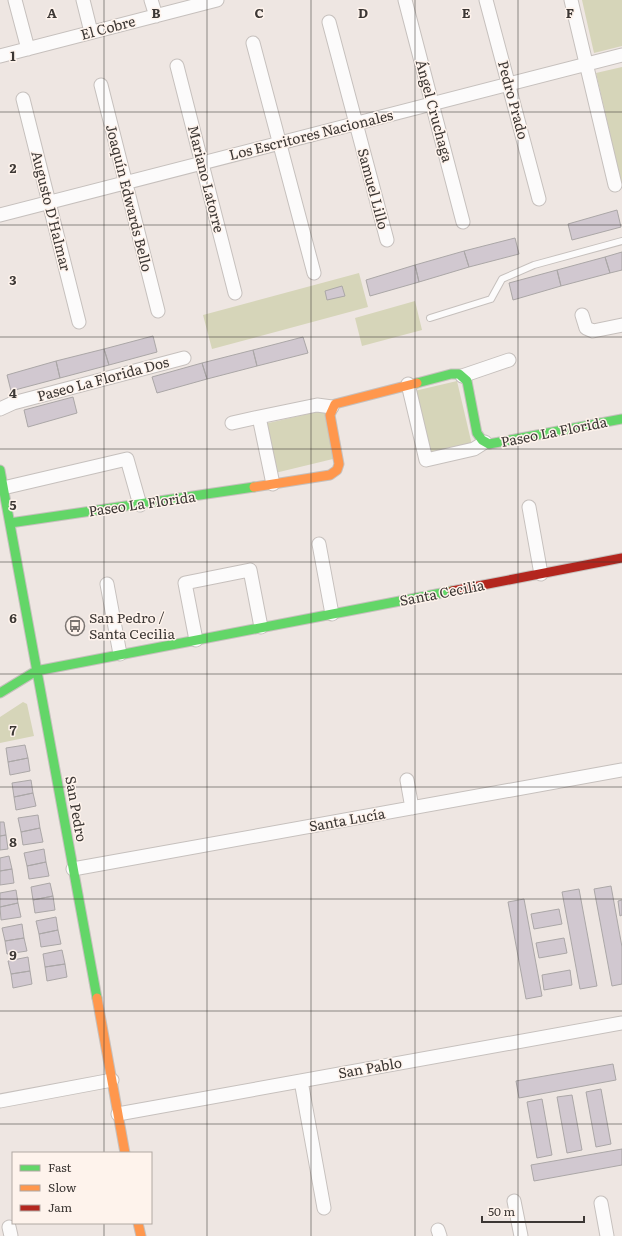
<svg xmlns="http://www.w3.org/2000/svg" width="622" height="1236" font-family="Literata,serif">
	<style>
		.green { fill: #d6d5b9 }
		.building { fill: #d1c8d0; stroke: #aba7a7 }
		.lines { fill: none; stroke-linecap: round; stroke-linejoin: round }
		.lane-casing { stroke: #c6c0bd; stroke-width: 8 }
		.street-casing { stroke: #c6c0bd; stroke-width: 15 }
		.fast-casing { stroke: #c6c0bd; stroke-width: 11 }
		.slow-casing { stroke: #c6c0bd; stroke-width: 11 }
		.jam-casing { stroke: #c6c0bd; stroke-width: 11 }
		.lane { stroke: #fcfbfb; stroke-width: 6 }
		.street { stroke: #fcfbfb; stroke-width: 13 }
		.fast { stroke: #63d668; stroke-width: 9 }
		.slow { stroke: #ff974d; stroke-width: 9 }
		.jam { stroke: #b3261e; stroke-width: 9 }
		.grid { fill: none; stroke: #3c3734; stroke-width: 1; stroke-opacity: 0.55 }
		.labels { text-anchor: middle; stroke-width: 3; stroke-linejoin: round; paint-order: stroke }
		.street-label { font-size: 14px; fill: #3c3734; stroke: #fef3ec }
		.poi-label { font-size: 14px; fill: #3c3734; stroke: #fef3ec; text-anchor: start }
		.grid-label { font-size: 13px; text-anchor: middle; font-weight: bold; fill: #3c3734; stroke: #fef3ec; stroke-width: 3; stroke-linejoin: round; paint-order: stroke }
	</style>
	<rect width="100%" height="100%" fill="#eee6e2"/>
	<!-- green -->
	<path class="green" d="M 582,0 L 622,0 L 622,46 L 594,53 Z
		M 622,67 L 622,186 L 596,73 Z
		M 359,273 L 368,307 L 212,349 L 203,315 Z
		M 415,301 L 422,330 L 362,346 L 355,318 Z
		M 457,381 L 472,445 L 421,457 L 406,393 Z
		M 325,410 L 337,458 L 275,473 L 264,424 Z
		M 23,702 L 27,704 L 34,736 L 0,743 L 0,717 Z"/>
	<!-- building -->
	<path class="building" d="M 617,210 L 621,227 L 572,240 L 568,224 Z
		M 515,238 L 519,254 L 469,267 L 464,251 Z
		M 464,251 L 469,267 L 419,282 L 415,265 Z
		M 622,252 L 622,270 L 610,273 L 605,257 Z
		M 605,257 L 610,273 L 561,286 L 557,270 Z
		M 415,265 L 419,282 L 370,296 L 366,280 Z
		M 557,270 L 561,286 L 513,300 L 509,283 Z
		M 342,286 L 345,296 L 327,300 L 325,291 Z
		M 153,336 L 157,352 L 109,365 L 104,349 Z
		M 303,337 L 308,353 L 257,366 L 253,350 Z
		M 104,349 L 109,365 L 60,378 L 56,361 Z
		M 253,350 L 257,366 L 207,379 L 202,363 Z
		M 56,361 L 60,378 L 11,391 L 7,375 Z
		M 202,363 L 207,379 L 157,393 L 152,377 Z
		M 73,397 L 77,413 L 28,427 L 24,410 Z
		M 25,745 L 28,758 L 8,762 L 6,748 Z
		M 28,758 L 30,771 L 10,775 L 8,762 Z
		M 31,780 L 33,793 L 14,797 L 12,783 Z
		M 33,793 L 36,806 L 16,810 L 14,797 Z
		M 38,815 L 40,828 L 21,832 L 18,818 Z
		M 0,822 L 4,822 L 6,835 L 0,836 Z
		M 40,828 L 43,842 L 23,845 L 21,832 Z
		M 6,835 L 8,849 L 0,850 L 0,836 Z
		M 44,849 L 46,862 L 27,866 L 24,853 Z
		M 9,856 L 12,869 L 0,871 L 0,858 Z
		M 46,862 L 49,876 L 29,879 L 27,866 Z
		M 12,869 L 14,883 L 0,885 L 0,871 Z
		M 50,883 L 53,896 L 33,900 L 31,887 Z
		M 611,886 L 622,947 L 622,984 L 612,986 L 594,889 Z
		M 579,889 L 597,986 L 580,989 L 562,892 Z
		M 16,890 L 18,903 L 0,907 L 0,893 Z
		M 53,896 L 55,910 L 35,913 L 33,900 Z
		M 524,899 L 542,996 L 526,999 L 508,902 Z
		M 622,900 L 622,915 L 620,916 L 618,901 Z
		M 18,903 L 21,917 L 1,920 L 0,907 Z
		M 559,909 L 562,924 L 534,929 L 531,914 Z
		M 56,917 L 58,930 L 39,934 L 36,921 Z
		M 22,924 L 24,938 L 5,941 L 2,928 Z
		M 58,930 L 61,944 L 41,947 L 39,934 Z
		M 24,938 L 27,951 L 7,954 L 5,941 Z
		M 564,938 L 567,953 L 539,958 L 536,943 Z
		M 62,950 L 65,964 L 45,967 L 43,954 Z
		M 28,957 L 30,971 L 11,974 L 8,961 Z
		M 65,964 L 67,977 L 47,981 L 45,967 Z
		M 570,970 L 572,985 L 544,990 L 542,975 Z
		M 30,971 L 32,984 L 13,988 L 11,974 Z
		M 613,1064 L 616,1080 L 519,1098 L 516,1081 Z
		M 601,1089 L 611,1144 L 596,1147 L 586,1092 Z
		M 572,1095 L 582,1150 L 567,1153 L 557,1097 Z
		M 542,1099 L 552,1155 L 537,1158 L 527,1102 Z
		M 622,1149 L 622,1165 L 534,1181 L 531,1165 Z"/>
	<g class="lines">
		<!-- lane casing -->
		<g class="lane-casing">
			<path id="lane" d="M 430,318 L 491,299 L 502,279 L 534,265 L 622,241"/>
		</g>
		<!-- street casing -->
		<g class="street-casing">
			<path id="street" d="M 15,0 L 28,49
				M 83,0 L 91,32
				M 151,0 L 156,16
				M 405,0 L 463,222
				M 486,0 L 539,199
				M 571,0 L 615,185
				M 329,22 L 387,240
				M 253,43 L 314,273
				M 0,56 L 217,0
				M 177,66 L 235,293
				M 101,85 L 158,311
				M 23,99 L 79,322
				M 0,215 L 622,55
				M 582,315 L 586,328 L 593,331 L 622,325
				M 462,376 L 509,360
				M 408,384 L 426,460 L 474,449 L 485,442
				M 0,409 L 13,403 L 184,358
				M 232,423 L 259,417
				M 273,484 L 259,417 L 317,405 L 332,407
				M 3,488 L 127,459 L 140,505
				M 529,507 L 541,574
				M 319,544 L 332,614
				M 107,584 L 120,654
				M 196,640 L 185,583 L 250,570 L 261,627
				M 407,780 L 412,808
				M 73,869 L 622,770
				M 301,1081 L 324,1208
				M 0,1101 L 112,1080
				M 118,1114 L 622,1023
				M 514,1201 L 521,1236
				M 601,1203 L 607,1236
				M 9,1227 L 11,1236
				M 438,1230 L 440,1236"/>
		</g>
		<!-- fast casing -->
		<g class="fast-casing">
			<path id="fast" d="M 417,383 L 451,374 L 459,374 L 467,381 L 477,433 L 482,440 L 489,444 L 622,419
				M 0,470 L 97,998
				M 10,523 L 254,487
				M 0,693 L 36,671 L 452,591"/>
		</g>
		<!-- slow casing -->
		<g class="slow-casing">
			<path id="slow" d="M 254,487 L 330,475 L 337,470 L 339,464 L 330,415 L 335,404 L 417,383
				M 97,998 L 125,1153
				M 138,1223 L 141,1236"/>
		</g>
		<!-- jam casing -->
		<g class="jam-casing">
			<path id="jam" d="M 452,591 L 622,558"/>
		</g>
		<!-- lane -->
		<use href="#lane" class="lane"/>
		<!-- street -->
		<use href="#street" class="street"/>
		<!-- fast -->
		<use href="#fast" class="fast"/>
		<!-- slow -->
		<use href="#slow" class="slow"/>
		<!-- jam -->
		<use href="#jam" class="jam"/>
	</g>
	<!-- grid -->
	<path class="grid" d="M 104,0 L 104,1153M 207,0 L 207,1236M 311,0 L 311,1236M 415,0 L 415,1236M 518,0 L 518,1236M 0,112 L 622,112M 0,225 L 622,225M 0,337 L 622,337M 0,449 L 622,449M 0,562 L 622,562M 0,674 L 622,674M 0,787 L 622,787M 0,899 L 622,899M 0,1011 L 622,1011M 0,1124 L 622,1124M 104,1223 L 104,1236"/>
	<!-- icons -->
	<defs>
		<g id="bus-ring" transform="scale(1)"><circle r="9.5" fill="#fef3ec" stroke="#7a7471" stroke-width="1.5"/><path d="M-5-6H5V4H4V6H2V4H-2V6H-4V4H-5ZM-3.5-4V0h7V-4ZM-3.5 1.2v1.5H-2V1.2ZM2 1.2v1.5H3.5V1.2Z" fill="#7a7471"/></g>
	</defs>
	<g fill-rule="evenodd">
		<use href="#bus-ring" x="75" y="626"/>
	</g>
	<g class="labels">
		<!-- street labels -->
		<g class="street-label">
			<text transform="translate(108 28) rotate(-15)" y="5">El Cobre</text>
			<text transform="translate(513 100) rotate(75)" y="5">Pedro Prado</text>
			<text transform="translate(434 111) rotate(75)" y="5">Ángel Cruchaga</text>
			<text transform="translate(311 135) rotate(-14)" y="5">Los Escritores Nacionales</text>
			<text transform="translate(206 179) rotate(76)" y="5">Mariano Latorre</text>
			<text transform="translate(373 189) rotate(75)" y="5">Samuel Lillo</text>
			<text transform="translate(129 198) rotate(76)" y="5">Joaquín Edwards Bello</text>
			<text transform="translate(51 211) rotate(76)" y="5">Augusto D'Halmar</text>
			<text transform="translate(103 379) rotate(-15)" y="5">Paseo La Florida Dos</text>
			<text transform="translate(554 432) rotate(-11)" y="5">Paseo La Florida</text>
			<text transform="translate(142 504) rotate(-8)" y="5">Paseo La Florida</text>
			<text transform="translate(442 593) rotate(-11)" y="5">Santa Cecilia</text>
			<text transform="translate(76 809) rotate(80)" y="5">San Pedro</text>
			<text transform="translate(347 820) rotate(-10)" y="5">Santa Lucía</text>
			<text transform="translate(370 1068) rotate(-10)" y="5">San Pablo</text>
		</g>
		<!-- poi labels -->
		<g class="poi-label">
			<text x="89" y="623">San Pedro /<tspan x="89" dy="16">Santa Cecilia</tspan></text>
		</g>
	</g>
	<g class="grid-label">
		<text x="52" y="18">A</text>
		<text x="156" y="18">B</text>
		<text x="259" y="18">C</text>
		<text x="363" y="18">D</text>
		<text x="466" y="18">E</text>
		<text x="570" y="18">F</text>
		<text x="13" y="61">1</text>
		<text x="13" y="173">2</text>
		<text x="13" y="285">3</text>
		<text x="13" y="398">4</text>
		<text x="13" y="510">5</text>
		<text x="13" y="623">6</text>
		<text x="13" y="735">7</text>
		<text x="13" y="847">8</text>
		<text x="13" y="960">9</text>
	</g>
	<!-- legend -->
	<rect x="12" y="1152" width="140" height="72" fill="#fef3ec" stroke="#b0a8a2"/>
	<rect x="20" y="1165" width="20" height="6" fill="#63d668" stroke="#b0a8a2"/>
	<text x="48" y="1172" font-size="12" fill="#3c3734">Fast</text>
	<rect x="20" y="1185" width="20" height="6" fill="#ff974d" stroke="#b0a8a2"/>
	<text x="48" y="1192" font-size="12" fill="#3c3734">Slow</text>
	<rect x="20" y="1205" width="20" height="6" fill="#b3261e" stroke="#b0a8a2"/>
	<text x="48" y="1212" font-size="12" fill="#3c3734">Jam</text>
	<!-- scale -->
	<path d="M482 1216v6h102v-6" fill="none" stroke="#3c3734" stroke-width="2"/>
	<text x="488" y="1216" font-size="12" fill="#3c3734" stroke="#fef3ec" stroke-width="3" paint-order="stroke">50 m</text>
</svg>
